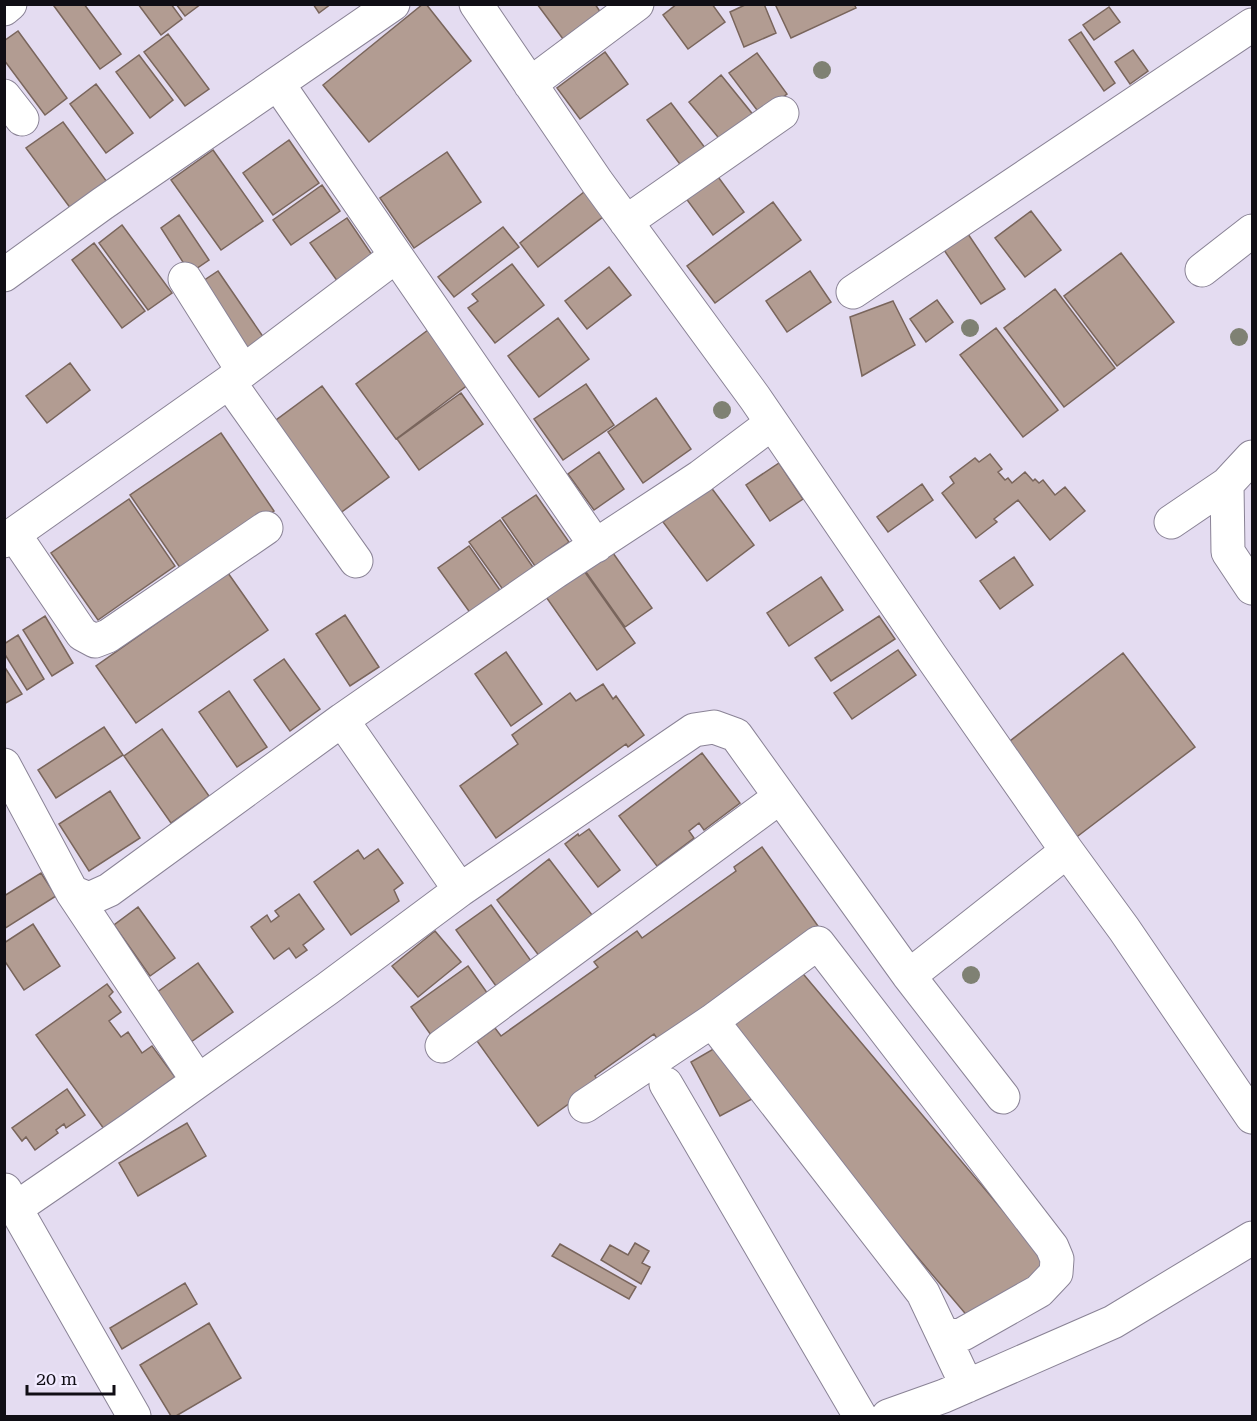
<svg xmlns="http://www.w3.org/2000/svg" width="1257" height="1421" font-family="'Roboto Serif',serif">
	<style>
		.building { fill: #b29c92; stroke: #79655c; stroke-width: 1.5 }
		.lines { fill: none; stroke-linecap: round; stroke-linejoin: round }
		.minor-casing { stroke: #8a8396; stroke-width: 35 }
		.minor { stroke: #fff; stroke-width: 33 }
		.tree { fill: #7f8173 }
	</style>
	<rect width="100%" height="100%" fill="#e4dcf1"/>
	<!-- building -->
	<path class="building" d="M 56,4 L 84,4 L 121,54 L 100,69 L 54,6 Z
		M 138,4 L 171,4 L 182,19 L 161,35 Z
		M 176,4 L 201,4 L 185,16 Z
		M 313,4 L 331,4 L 319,13 Z
		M 423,4 L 426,4 L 471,61 L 369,142 L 323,85 Z
		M 537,4 L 595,4 L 603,16 L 566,43 Z
		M 677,4 L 712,4 L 725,22 L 688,49 L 663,15 Z
		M 747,4 L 764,4 L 776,33 L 744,47 L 730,12 Z
		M 775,4 L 854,4 L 856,8 L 791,38 Z
		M 1109,7 L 1120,22 L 1094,40 L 1083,25 Z
		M 18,31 L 67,98 L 45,115 L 4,60 L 4,41 Z
		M 1081,32 L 1115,83 L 1104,91 L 1069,40 Z
		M 168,34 L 209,89 L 185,106 L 144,52 Z
		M 1133,50 L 1148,71 L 1130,84 L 1115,62 Z
		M 605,52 L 628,84 L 580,119 L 557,88 Z
		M 757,53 L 787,94 L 760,114 L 729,73 Z
		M 139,55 L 173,100 L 150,118 L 116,72 Z
		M 721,75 L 759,122 L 727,148 L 689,102 Z
		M 96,84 L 133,133 L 106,153 L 70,104 Z
		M 671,103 L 709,153 L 685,171 L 647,120 Z
		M 63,122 L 107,182 L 71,209 L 26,148 Z
		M 289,140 L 319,183 L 273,215 L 243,173 Z
		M 213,150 L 263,221 L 221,250 L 171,180 Z
		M 447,152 L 481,202 L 414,248 L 380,198 Z
		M 713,170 L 744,212 L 713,235 L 682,193 Z
		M 322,185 L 340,211 L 291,245 L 273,220 Z
		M 589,188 L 608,213 L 538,267 L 520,243 Z
		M 773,202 L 801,240 L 715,303 L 687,266 Z
		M 1031,211 L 1061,250 L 1025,277 L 995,238 Z
		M 179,215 L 209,260 L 190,273 L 161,228 Z
		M 347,218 L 374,258 L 338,282 L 310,243 Z
		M 122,225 L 172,293 L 148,310 L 99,243 Z
		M 503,227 L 519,247 L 454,297 L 438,277 Z
		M 968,234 L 1005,289 L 981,304 L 944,250 Z
		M 94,243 L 145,311 L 122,328 L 72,260 Z
		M 1121,253 L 1174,322 L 1117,366 L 1064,296 Z
		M 512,264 L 544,305 L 495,343 L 468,308 L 478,301 L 472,294 Z
		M 609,267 L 631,295 L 587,329 L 565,301 Z
		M 218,271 L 266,341 L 242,357 L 194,287 Z
		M 810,271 L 831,302 L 787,332 L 766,301 Z
		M 1055,289 L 1115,368 L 1064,407 L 1004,328 Z
		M 937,300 L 953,322 L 926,342 L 910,319 Z
		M 893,301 L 915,345 L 862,376 L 850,317 Z
		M 558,318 L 589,359 L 539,397 L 508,356 Z
		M 432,327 L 473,381 L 396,439 L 356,384 Z
		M 996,328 L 1058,410 L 1023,437 L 960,355 Z
		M 70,363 L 90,390 L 47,423 L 26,396 Z
		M 586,384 L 614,425 L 563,460 L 534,419 Z
		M 322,386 L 389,477 L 339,514 L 272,423 Z
		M 461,393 L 483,424 L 419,470 L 397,439 Z
		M 656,398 L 691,449 L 643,483 L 608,432 Z
		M 221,433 L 274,511 L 183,572 L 130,495 Z
		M 599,452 L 624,489 L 594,510 L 568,474 Z
		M 990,454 L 1002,469 L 998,472 L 1005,480 L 1008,478 L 1012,483 L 1025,472 L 1033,481 L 1035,479 L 1039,483 L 1043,480 L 1055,495 L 1065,487 L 1085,511 L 1050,540 L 1018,500 L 994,519 L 997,522 L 976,538 L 942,493 L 954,483 L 950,477 L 975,458 L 979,462 Z
		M 779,463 L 803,499 L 770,521 L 746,485 Z
		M 922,484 L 933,500 L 888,532 L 877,517 Z
		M 710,486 L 754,545 L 707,581 L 663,522 Z
		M 536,495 L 569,542 L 535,566 L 502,518 Z
		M 129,499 L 175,566 L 98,620 L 51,553 Z
		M 500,520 L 535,570 L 504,591 L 469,542 Z
		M 469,546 L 502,593 L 471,614 L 438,568 Z
		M 608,546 L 652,608 L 625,627 L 581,565 Z
		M 1014,557 L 1033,585 L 1000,609 L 980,581 Z
		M 582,568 L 635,643 L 597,670 L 544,594 Z
		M 228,573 L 268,630 L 136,723 L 96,666 Z
		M 821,577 L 843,610 L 789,646 L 767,613 Z
		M 345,615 L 379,667 L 350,686 L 316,634 Z
		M 45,616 L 73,663 L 52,676 L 23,630 Z
		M 879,616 L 895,639 L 831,681 L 815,658 Z
		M 18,635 L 44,679 L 27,690 L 4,653 L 4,644 Z
		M 898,650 L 916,675 L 852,719 L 834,693 Z
		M 506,652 L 542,704 L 511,726 L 475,674 Z
		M 1123,653 L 1195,747 L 1070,842 L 1001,748 Z
		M 284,659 L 320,709 L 290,731 L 254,680 Z
		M 4,666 L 22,694 L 4,704 Z
		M 603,684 L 613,699 L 616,696 L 644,735 L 628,747 L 626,744 L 496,838 L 460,786 L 518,744 L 512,735 L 570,693 L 576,701 Z
		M 229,691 L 267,747 L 237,767 L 199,712 Z
		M 104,727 L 123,755 L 56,798 L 38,770 Z
		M 162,729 L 209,796 L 171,823 L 124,756 Z
		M 702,753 L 740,803 L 704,830 L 699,823 L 689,831 L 694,838 L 657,866 L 619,816 Z
		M 110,791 L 140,838 L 89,871 L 59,824 Z
		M 589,829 L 620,870 L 598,887 L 565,844 L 578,834 L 579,836 Z
		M 762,847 L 818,926 L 658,1040 L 654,1034 L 595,1076 L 599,1082 L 538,1126 L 477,1041 L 495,1028 L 501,1036 L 598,967 L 594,962 L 637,931 L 642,938 L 736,871 L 734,867 Z
		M 378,849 L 403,883 L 394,890 L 399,901 L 351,935 L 314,882 L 358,850 L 364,859 Z
		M 549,859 L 599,924 L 546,965 L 497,900 Z
		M 41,873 L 56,896 L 4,929 L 4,896 Z
		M 299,894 L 324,929 L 303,945 L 307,950 L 296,958 L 289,948 L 274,959 L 251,927 L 267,915 L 271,922 L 279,916 L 275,911 Z
		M 491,905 L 536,968 L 501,993 L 456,930 Z
		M 138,907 L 175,958 L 150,976 L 114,925 Z
		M 33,924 L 60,966 L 24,990 L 4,960 L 4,943 Z
		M 435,931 L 461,962 L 418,997 L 392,966 Z
		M 198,963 L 233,1012 L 191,1042 L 156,993 Z
		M 468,966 L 488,994 L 431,1035 L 411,1007 Z
		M 799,969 L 1048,1264 L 975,1325 L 847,1174 L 828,1147 L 829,1145 L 730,1027 Z
		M 107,984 L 113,992 L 109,996 L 121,1012 L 109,1021 L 121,1037 L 128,1032 L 142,1053 L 152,1046 L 175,1077 L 104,1129 L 36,1035 Z
		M 722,1044 L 752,1099 L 720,1116 L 691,1062 Z
		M 67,1089 L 85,1115 L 66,1128 L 64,1124 L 56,1130 L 58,1133 L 35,1150 L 26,1137 L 22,1141 L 12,1128 Z
		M 187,1123 L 206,1156 L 138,1196 L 119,1163 Z
		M 635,1243 L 649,1251 L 642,1263 L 650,1267 L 641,1284 L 601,1260 L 610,1245 L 628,1255 Z
		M 560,1244 L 636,1287 L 629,1299 L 552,1256 Z
		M 185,1283 L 197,1304 L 122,1349 L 110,1328 Z
		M 209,1323 L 241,1378 L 176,1416 L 171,1416 L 140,1365 Z"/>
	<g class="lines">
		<!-- minor casing -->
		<g class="minor-casing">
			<path id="minor" d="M 476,4 L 597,182 L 755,398 L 931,656 L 1067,851 L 1124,929 L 1252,1117
				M 4,9 L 10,4
				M 278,84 L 596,546
				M 530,84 L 637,4
				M 4,96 L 22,119
				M 626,222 L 782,113
				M 1202,270 L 1252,231
				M 4,275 L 102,204 L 393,4
				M 185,279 L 243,371
				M 853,292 L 1252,25
				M 229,382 L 356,561
				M 1227,484 L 1228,552 L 1252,588
				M 1171,522 L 1227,484 L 1252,457
				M 14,534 L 82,634 L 95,641 L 108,636 L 266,528
				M 4,541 L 229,382 L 396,256
				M 342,720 L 460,890
				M 4,765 L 72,892 L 89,899 L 109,890 L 342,720 L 555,572 L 700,477 L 772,423
				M 72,892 L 198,1081
				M 909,976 L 1067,851
				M 712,1021 L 923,1293 L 967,1386
				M 442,1046 L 780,797
				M 666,1084 L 860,1416
				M 585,1106 L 712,1021 L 818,943 L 1052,1247 L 1057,1259 L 1056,1273 L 1039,1291 L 963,1334 L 944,1337
				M 5,1190 L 134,1416
				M 16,1208 L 131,1129 L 327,989 L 460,890 L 694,730 L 714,727 L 736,735 L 909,976 L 1003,1097
				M 888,1416 L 944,1396 L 1113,1322 L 1252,1238"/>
		</g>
		<!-- minor -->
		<use href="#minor" class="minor"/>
	</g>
	<!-- trees -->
	<g class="tree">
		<circle cx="822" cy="70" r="9"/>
		<circle cx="970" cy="328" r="9"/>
		<circle cx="1239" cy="337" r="9"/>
		<circle cx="722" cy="410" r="9"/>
		<circle cx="971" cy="975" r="9"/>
	</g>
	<!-- border -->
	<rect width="1257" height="1421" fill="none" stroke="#100e15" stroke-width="12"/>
	<!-- scale -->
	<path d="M27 1385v9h87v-9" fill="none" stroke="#100e15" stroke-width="3"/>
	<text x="36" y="1385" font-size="18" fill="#100e15" stroke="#f1eaff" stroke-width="4.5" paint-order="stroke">20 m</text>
</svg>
